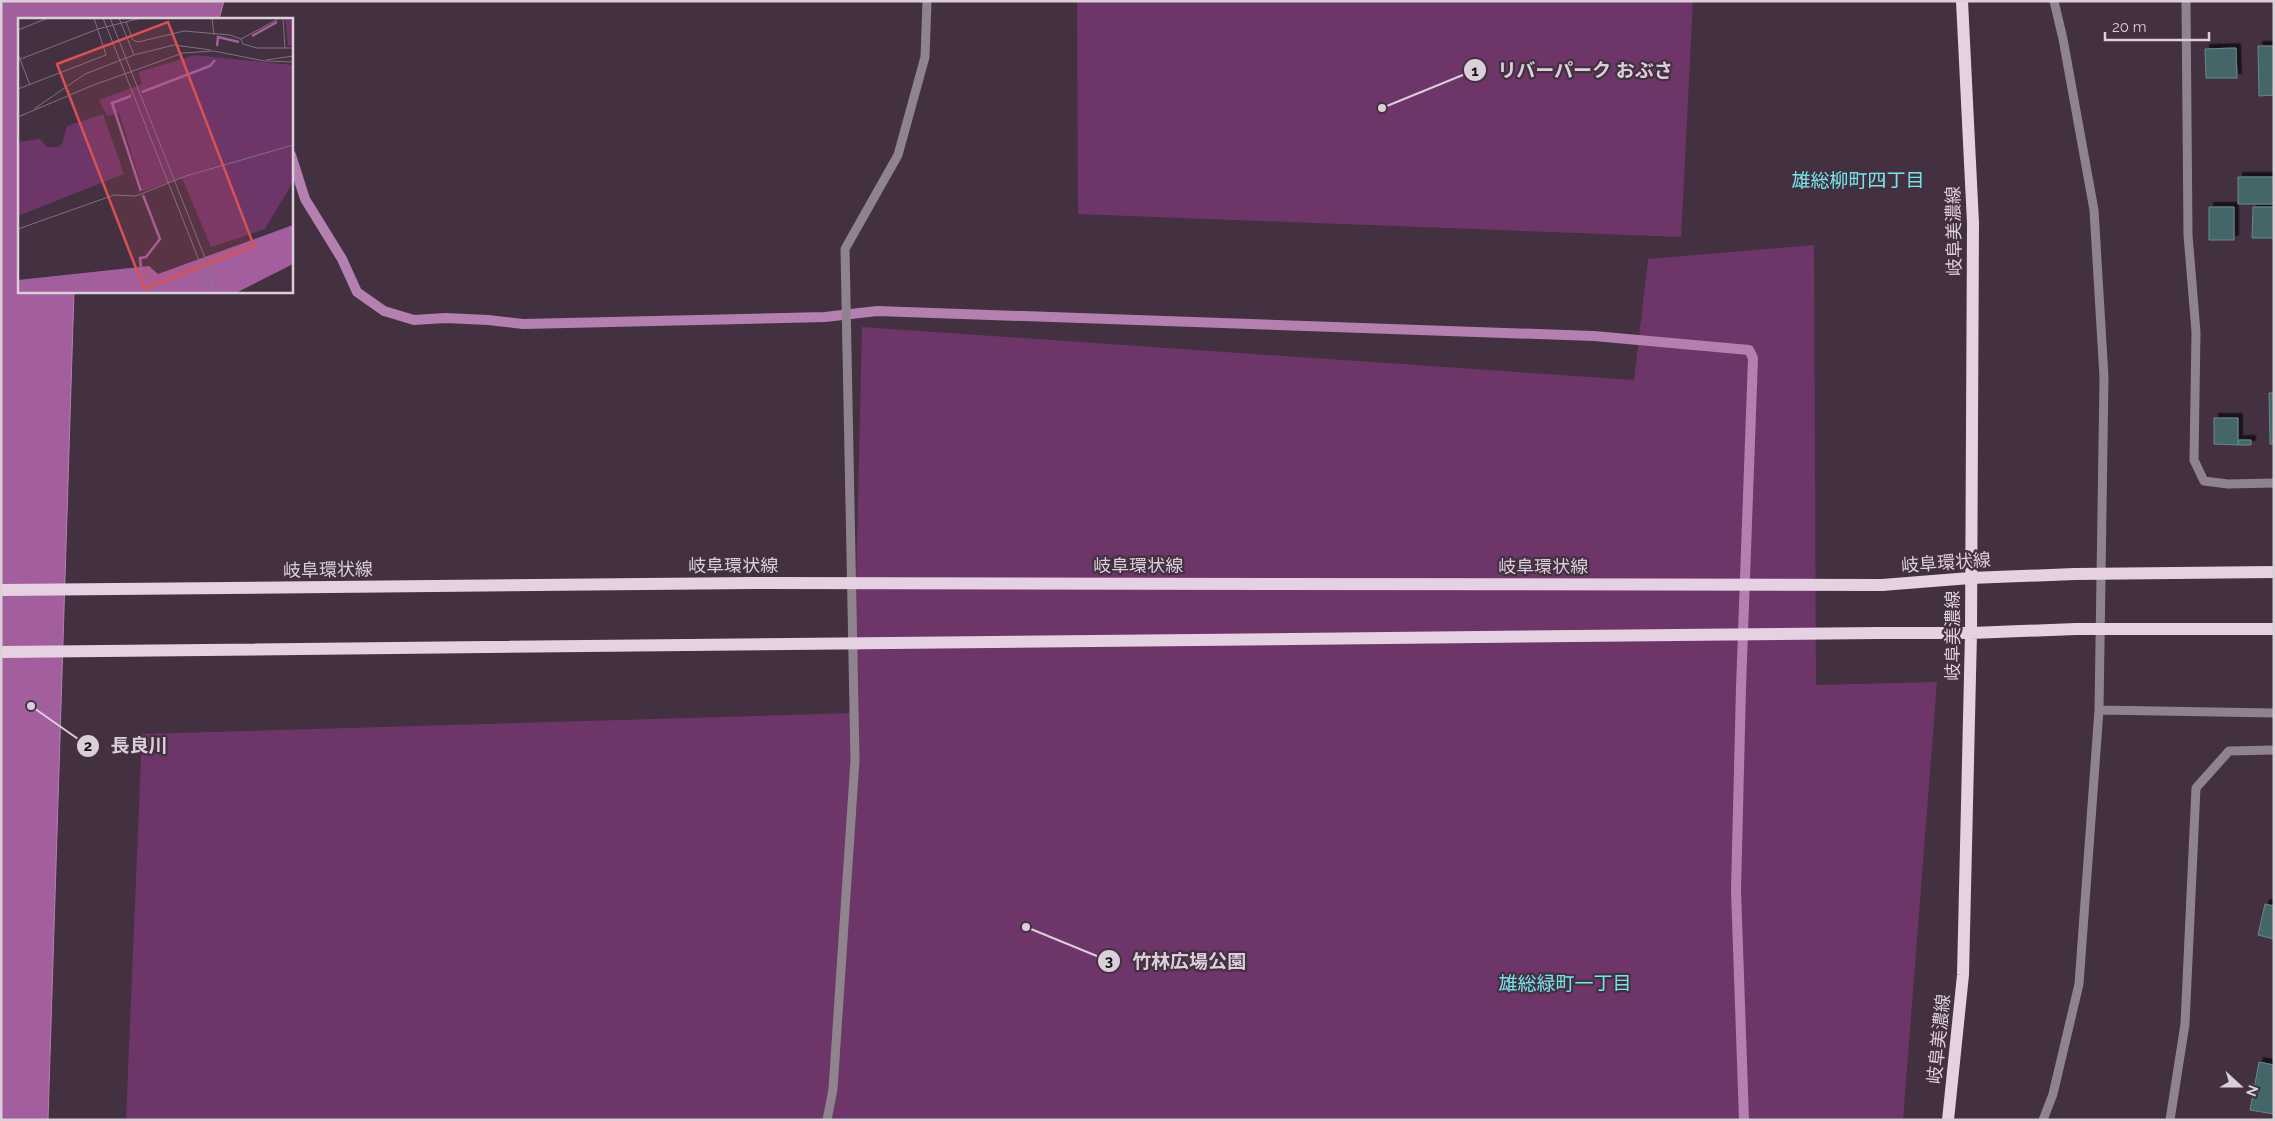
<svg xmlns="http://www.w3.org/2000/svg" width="2275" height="1121" font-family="Raleway,'Noto Sans JP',sans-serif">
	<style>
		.green { fill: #6e3569 }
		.water { fill: #a35e9d; stroke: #b480af }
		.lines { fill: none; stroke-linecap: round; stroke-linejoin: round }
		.stream { stroke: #b480af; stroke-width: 10 }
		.building { fill: #446667; stroke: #66898a; filter: url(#shadow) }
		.minor { stroke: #8f848d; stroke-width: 9 }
		.major { stroke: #e6d1e3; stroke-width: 12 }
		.major-bridge { stroke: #e6d1e3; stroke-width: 12 }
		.labels { text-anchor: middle; stroke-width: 4.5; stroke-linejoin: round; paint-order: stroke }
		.street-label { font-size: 18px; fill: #dbcfda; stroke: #433041 }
		.neighbourhood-label { font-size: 19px; fill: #77e3e8; stroke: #433041 }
		.inset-river { fill: none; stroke: #a35e9d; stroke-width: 2.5 }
		.inset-road { fill: none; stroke: #80707e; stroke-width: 1 }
		.view { fill: #d75254; fill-opacity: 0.15; stroke: #d75254; stroke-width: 2.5 }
		.inset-edge { fill: none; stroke: #dbcfda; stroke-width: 2.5 }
		.leader { fill: none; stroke: #dbcfda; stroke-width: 2 }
		.callout-dot { fill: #dbcfda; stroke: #433041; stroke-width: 2 }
		.mark-label { font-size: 15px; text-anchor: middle; font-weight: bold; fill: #111 }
		.callout-label { font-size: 19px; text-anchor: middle; font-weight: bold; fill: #dbcfda; stroke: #433041; stroke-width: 4.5; stroke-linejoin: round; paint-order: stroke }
	</style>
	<defs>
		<filter id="shadow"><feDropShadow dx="4.5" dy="-4.5" stdDeviation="0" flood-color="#0009"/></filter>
	</defs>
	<rect width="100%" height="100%" fill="#433041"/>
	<!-- green -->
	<path class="green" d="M 1077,1 L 1693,1 L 1681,237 L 1078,214 Z
		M 1814,245 L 1816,685 L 1937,682 L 1903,1120 L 126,1120 L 142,734 L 853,713 L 862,327 L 1634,380 L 1648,259 Z"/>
	<!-- water -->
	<path class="water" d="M 1,1 L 224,1 L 219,19 L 19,19 L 19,291 L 74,291 L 48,1120 L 1,1120 Z"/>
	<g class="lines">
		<!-- stream -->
		<path class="stream" d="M 291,155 L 305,199 L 342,259 L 357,292 L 384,311 L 414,320 L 445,318 L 488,320 L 523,324 L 825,317 L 877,311 L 1594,336 L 1749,350 L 1753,358 L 1741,688 L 1736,890 L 1744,1120"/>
	</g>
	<!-- building -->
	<path class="building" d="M 2258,46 L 2274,46 L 2274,95 L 2259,96 Z
		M 2236,48 L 2237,78 L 2206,78 L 2205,49 Z
		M 2238,177 L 2274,177 L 2274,204 L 2238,204 Z
		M 2209,207 L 2234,207 L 2234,240 L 2209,240 Z
		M 2253,207 L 2274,207 L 2274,238 L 2252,238 Z
		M 2269,393 L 2274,393 L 2274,444 L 2270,444 Z
		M 2214,418 L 2238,418 L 2238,445 L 2214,444 Z
		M 2239,440 L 2251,440 L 2251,445 L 2238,445 Z
		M 2265,904 L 2274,906 L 2274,939 L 2258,935 Z
		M 2259,1062 L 2274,1065 L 2274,1114 L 2250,1110 Z"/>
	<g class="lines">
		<!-- minor -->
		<path class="minor" d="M 2186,1 L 2188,235 L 2196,332 L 2194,460 L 2204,481 L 2228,484 L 2274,483
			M 2099,710 L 2274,713
			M 827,1120 L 833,1089 L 855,760 L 845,249 L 898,155 L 925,57 L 927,1
			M 2043,1120 L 2053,1094 L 2079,984 L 2099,710 L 2104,377 L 2094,210 L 2063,39 L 2054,1
			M 2170,1120 L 2185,1024 L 2196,788 L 2229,751 L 2274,750"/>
		<!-- major -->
		<path class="major" d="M 1882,585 L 1970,578 L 2075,574
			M 1879,633 L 1971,633 L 2076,629
			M 1948,1120 L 1963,975 L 1971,633 L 1973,223 L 1962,1"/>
		<!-- major-bridge -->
		<path class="major-bridge" d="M 2075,574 L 2274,572
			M 1,590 L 754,583 L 1882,585
			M 2076,629 L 2274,629
			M 1,652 L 1879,633"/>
	</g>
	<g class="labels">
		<!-- street labels -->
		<g class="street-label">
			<text transform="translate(1954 231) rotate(-91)" y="6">岐阜美濃線</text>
			<text transform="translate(1946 563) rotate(-4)" y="6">岐阜環状線</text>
			<text x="733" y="572">岐阜環状線</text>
			<text x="1138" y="572">岐阜環状線</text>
			<text x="1543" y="573">岐阜環状線</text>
			<text transform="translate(328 570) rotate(-1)" y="6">岐阜環状線</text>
			<text transform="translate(1953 636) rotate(-90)" y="6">岐阜美濃線</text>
			<text transform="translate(1939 1039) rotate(-84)" y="6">岐阜美濃線</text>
		</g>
		<!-- neighbourhood labels -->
		<g class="neighbourhood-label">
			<text x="1858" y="187">雄総柳町四丁目</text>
			<text x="1565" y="990">雄総緑町一丁目</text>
		</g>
	</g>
	<!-- overview -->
	<g transform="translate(18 18)">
		<rect width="275" height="275" fill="#433041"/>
		<path d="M 267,0 L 275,0 L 275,27 L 270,28 ZM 177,37 L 275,47 L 275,164 L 247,211 L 193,229 L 164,160 L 125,173 L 101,95 L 89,98 L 81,82 L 124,66 L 120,54 ZM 85,96 L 106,156 L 0,198 L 0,124 L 22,121 L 29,129 L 40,129 L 44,126 L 49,108 Z" fill="#6e3569"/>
		<path d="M 275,207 L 275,246 L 218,275 L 0,275 L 0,262 L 131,248 L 140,256 Z" fill="#a35e9d"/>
		<path class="inset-river" d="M 234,18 L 259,4M 199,28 L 200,19 L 221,24M 124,74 L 192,48 L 197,42M 113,78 L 94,85 L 123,173M 123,249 L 122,240 L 128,239 L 142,221 L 125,177"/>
		<path class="inset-road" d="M 85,0 L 194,275M 92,0 L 201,275M 101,0 L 116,37M 194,0 L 196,17M 265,0 L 267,31M 108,4 L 115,22 L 120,24 L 166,13 L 212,17 L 223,21 L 225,26 L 239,30 L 275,30M 0,12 L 30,0M 223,21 L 262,0M 0,36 L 12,67M 0,42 L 80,11 L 123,0M 248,42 L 275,38M 0,71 L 88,37 L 76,0M 16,91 L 67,56 L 116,37 L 156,27 L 193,32M 0,99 L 73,68 L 165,35 L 196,33 L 246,43 L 275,44M 0,211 L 96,177 L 118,178 L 168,158 L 275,127"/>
		<path class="view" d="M 150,4 L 236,228 L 126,271 L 39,46 Z"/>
		<rect width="275" height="275" class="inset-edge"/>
	</g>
	<!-- callouts -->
	<path class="leader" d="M1382 108L1475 70M31 706L88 746M1026 927L1109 961"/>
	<g class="callout-dot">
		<circle cx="1382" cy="108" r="5"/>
		<circle cx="31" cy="706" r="5"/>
		<circle cx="1026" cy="927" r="5"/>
		<circle cx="1475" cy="70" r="12"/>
		<circle cx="88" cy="746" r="12"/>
		<circle cx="1109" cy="961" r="12"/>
	</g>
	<g class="mark-label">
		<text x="1475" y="76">1</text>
		<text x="88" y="751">2</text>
		<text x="1109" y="966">3</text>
	</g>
	<g class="callout-label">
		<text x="1585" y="77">リバーパーク おぶさ</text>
		<text x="139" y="752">長良川</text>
		<text x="1189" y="968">竹林広場公園</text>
	</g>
	<!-- border -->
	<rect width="2275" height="1121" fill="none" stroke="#dbcfda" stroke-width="5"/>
	<!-- north arrow -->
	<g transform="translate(2240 1086) rotate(111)" stroke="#433041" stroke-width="4" paint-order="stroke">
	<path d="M0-4L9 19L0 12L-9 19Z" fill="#dbcfda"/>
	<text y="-8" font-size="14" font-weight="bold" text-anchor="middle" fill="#dbcfda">N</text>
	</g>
	<!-- scale -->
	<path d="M2105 32v8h104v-8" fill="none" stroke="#dbcfda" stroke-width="2.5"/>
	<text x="2112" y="32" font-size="15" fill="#dbcfda" stroke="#433041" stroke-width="4" paint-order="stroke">20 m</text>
</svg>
